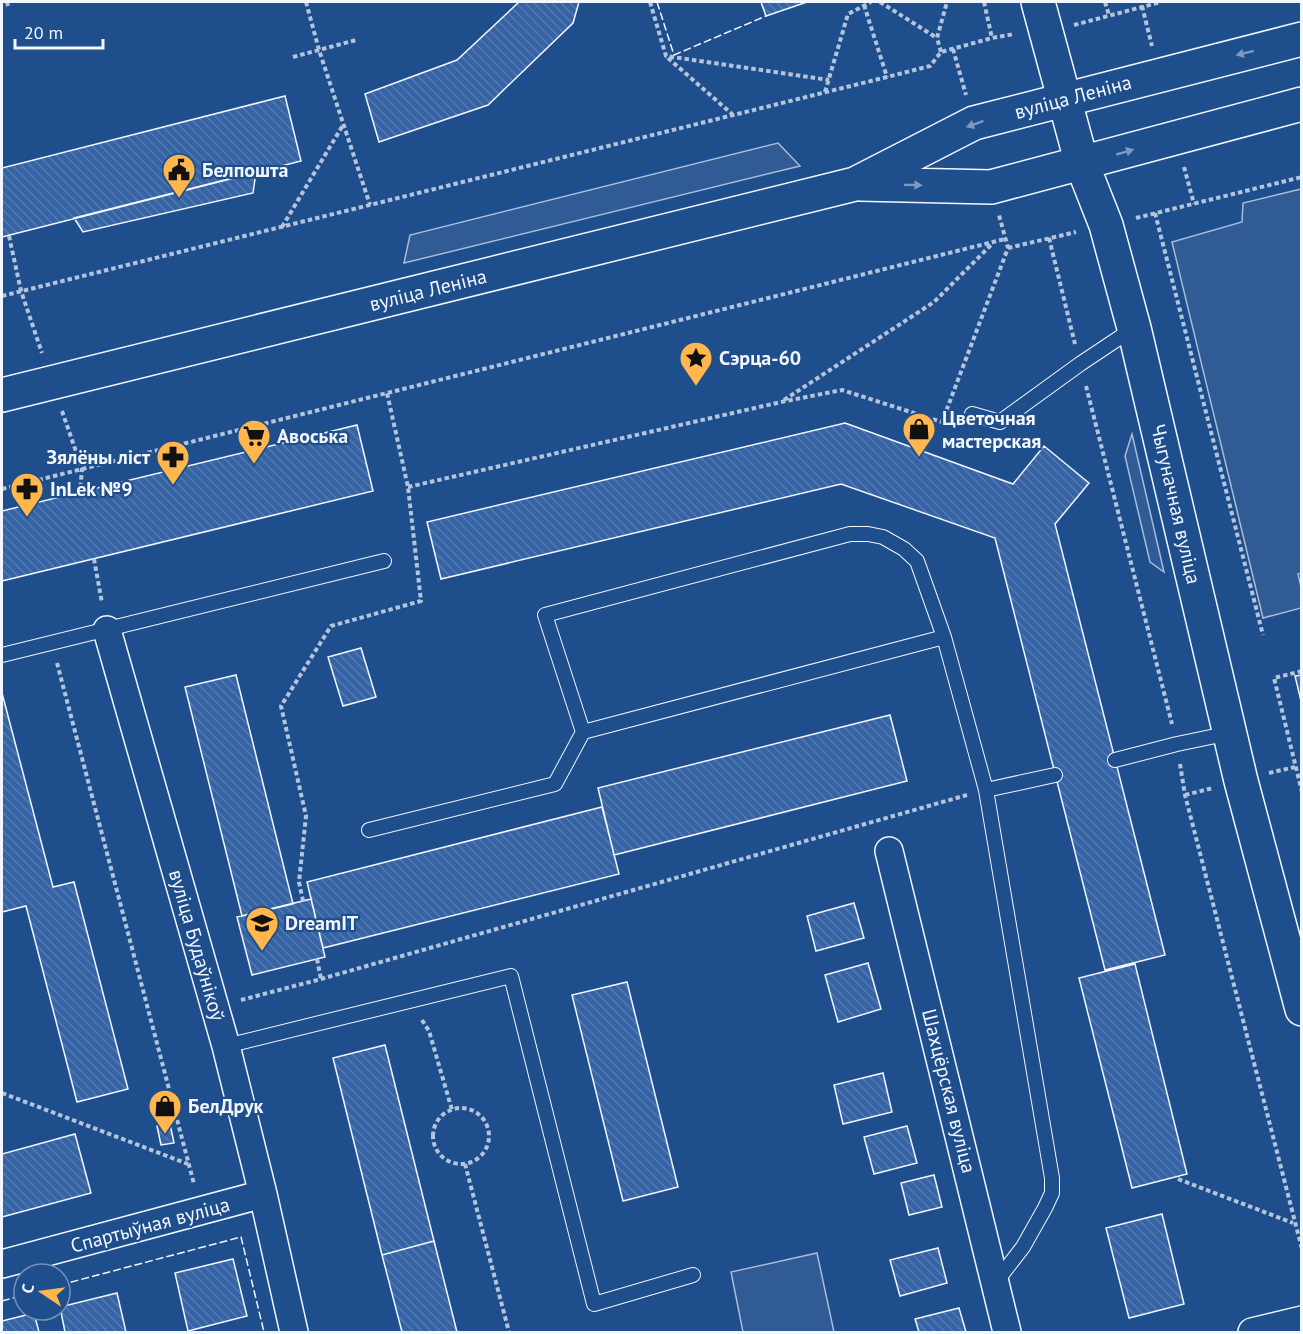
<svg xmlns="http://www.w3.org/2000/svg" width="1303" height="1334" font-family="'PT Sans',sans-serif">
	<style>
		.parking { fill: #305b95; stroke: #a8bbd7; stroke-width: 1.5 }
		.building { fill: url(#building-back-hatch); stroke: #f2f6ff; stroke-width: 1.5 }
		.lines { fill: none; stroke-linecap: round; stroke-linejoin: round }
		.service-casing { stroke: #f2f6ff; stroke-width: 16 }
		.minor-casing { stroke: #f2f6ff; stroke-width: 30 }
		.secondary-casing { stroke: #f2f6ff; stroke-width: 36 }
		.path { stroke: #b3c4dc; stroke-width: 4; stroke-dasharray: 4.5 3; stroke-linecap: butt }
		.service { stroke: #1f4e8c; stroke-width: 14 }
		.minor { stroke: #1f4e8c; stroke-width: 27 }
		.secondary { stroke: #1f4e8c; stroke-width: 33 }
		.fence { stroke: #f2f6ff; stroke-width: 1.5; stroke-dasharray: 8 3; stroke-linecap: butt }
		.oneway { fill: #7e9ac0 }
		.labels { text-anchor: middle; stroke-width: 4.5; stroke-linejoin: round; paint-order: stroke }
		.street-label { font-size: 20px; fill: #f2f6ff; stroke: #1f4e8c }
		.poi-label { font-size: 20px; font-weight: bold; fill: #f2f6ff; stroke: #1f4e8c; text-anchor: start }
	</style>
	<defs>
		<pattern id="building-back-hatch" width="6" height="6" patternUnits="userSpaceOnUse" patternTransform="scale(1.5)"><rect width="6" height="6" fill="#3563a3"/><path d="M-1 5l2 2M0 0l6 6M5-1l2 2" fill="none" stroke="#537ab1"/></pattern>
	</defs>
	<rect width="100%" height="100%" fill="#1f4e8c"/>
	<!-- parking -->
	<path class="parking" d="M 778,143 L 800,166 L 404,263 L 410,235 Z
		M 1301,189 L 1302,573 L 1298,574 L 1301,587 L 1301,608 L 1263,618 L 1172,242 L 1242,222 L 1243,203 Z
		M 1132,434 L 1164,572 L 1150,562 L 1125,456 Z
		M 817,1253 L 834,1332 L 743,1332 L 731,1272 Z"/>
	<!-- building -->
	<path class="building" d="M 519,2 L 579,2 L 573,23 L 488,105 L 379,142 L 365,94 L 457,60 Z
		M 761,2 L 807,2 L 766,16 Z
		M 285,96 L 301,161 L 2,237 L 2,168 Z
		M 256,172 L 253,193 L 83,232 L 74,218 Z
		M 845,423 L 1013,484 L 1044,446 L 1089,483 L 1055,524 L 1165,955 L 1105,970 L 995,538 L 841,484 L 441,579 L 427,522 Z
		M 357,425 L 373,491 L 2,581 L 2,511 Z
		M 361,648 L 376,697 L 343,706 L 328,657 Z
		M 236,675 L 293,904 L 242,916 L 185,687 Z
		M 1302,675 L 1302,705 L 1295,676 Z
		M 2,693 L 53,887 L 74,882 L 128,1089 L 77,1102 L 26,906 L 2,912 Z
		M 890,715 L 907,781 L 614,855 L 598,788 Z
		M 602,807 L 619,874 L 323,948 L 307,882 Z
		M 311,899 L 325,957 L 252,975 L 237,917 Z
		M 854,903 L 864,938 L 816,951 L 807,916 Z
		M 868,963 L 881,1009 L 838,1022 L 825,975 Z
		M 1135,964 L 1187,1174 L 1132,1188 L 1079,978 Z
		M 627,982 L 678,1187 L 623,1201 L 572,995 Z
		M 385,1045 L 434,1241 L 382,1255 L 333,1058 Z
		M 883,1073 L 892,1112 L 843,1124 L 834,1085 Z
		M 170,1124 L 174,1143 L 161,1145 L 157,1126 Z
		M 907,1126 L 917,1163 L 874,1174 L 864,1137 Z
		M 75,1134 L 91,1193 L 2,1217 L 2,1154 Z
		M 934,1175 L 942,1207 L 909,1215 L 901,1183 Z
		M 1162,1214 L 1184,1304 L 1129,1318 L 1106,1228 Z
		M 434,1241 L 457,1332 L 402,1332 L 382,1255 Z
		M 938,1248 L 947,1283 L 900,1296 L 890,1260 Z
		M 233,1259 L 247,1316 L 188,1331 L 175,1273 Z
		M 117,1293 L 126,1332 L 65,1332 L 60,1307 Z
		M 959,1308 L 966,1332 L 919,1332 L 915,1319 Z
		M 34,1313 L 39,1332 L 2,1332 L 2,1321 Z"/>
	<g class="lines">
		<!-- service casing -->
		<g class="service-casing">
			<path id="service" d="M 972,414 L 1000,422 L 1080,364 L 1134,328
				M 944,637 L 583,732 L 545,615 L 850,534 L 868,534 L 883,537 L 904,549 L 917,561 L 944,637 L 986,790 L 1052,1178 L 1052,1193 L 1045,1208 L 1023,1247 L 996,1282
				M 2,655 L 384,561
				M 1115,760 L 1177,744 L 1230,733
				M 986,790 L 1055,775
				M 369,830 L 555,784 L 583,732
				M 226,1046 L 511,976 L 594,1304 L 693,1275"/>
		</g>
		<!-- minor casing -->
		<g class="minor-casing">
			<path id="minor" d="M 107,630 L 226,1046 L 263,1194 L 294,1332
				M 889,851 L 1007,1332
				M 2,1264 L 263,1194
				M 1252,1332 L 1302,1320"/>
		</g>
		<!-- secondary casing -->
		<g class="secondary-casing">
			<path id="secondary" d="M 1038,2 L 1082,164 L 1106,225 L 1134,328 L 1241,781 L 1302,1009
				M 860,184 L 991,187 L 1302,104
				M 2,395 L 855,184 L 974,123 L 1302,39"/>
		</g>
		<!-- path -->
		<path class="path" d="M 7,2 L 8,6
			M 306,2 L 319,50 L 370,205
			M 650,2 L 666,56 L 829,80
			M 880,2 L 937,38
			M 984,2 L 992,38
			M 1105,2 L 1109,15
			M 864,5 L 887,77
			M 1142,6 L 1152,46
			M 1074,25 L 1161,2
			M 953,49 L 966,95
			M 941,52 L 937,38 L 947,2
			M 293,57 L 356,40
			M 668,58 L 732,114
			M 825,92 L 848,14 L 871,2
			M 1184,167 L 1194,204
			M 1155,213 L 1263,635
			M 1136,218 L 1302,177
			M 282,227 L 343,125
			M 9,236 L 21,291 L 42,353
			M 1049,238 L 1075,344
			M 1008,248 L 1076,232
			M 2,296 L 887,77 L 930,66 L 941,52 L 992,38 L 1014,34
			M 1086,386 L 1172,724
			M 784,400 L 934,302 L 993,243
			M 62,411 L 82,469 L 80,492
			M 408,487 L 781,402 L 842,390 L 942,422 L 1008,248 L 999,215
			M 2,489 L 1005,239
			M 94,559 L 102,603
			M 57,663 L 194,1184
			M 1302,671 L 1274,678 L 1302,792
			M 1180,764 L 1185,795 L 1302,1249
			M 1269,773 L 1295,767
			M 1185,795 L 1213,788
			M 303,901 L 299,882 L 306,816 L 281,706 L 331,626 L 421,601 L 408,487 L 387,393
			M 317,959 L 321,979
			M 241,1000 L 321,979 L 967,795
			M 422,1020 L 429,1031 L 452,1110
			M 2,1093 L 188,1164
			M433 1136a28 28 0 1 1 56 0a28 28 0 1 1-56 0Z
			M 465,1164 L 509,1332
			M 1178,1179 L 1293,1223"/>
		<!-- service -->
		<use href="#service" class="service"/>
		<!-- minor -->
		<use href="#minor" class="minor"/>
		<!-- secondary -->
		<use href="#secondary" class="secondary"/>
		<!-- fence -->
		<path class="fence" d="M 657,2 L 674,55 L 766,16
			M 60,1285 L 241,1237 L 264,1332
			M 2,1301 L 24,1295"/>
	</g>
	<!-- one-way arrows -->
	<defs><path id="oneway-solid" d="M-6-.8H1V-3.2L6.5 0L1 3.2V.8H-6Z" transform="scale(1.5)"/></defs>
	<g class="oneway">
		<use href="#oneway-solid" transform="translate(1245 53) rotate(166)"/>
		<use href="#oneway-solid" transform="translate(975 124) rotate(160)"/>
		<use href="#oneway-solid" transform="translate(1125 152) rotate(-16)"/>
		<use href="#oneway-solid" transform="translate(913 185) rotate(1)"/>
	</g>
	<!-- icons -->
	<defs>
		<g id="civic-pin" transform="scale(1.725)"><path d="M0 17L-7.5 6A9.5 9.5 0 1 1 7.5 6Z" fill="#ffb74d" stroke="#1f4e8c"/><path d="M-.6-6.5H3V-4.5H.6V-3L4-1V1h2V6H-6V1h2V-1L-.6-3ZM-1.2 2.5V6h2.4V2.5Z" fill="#111"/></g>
		<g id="sight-pin" transform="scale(1.725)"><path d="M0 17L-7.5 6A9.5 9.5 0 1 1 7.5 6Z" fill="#ffb74d" stroke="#1f4e8c"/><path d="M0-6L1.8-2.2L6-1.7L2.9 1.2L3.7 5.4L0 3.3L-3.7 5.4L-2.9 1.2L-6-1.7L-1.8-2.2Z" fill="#111"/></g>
		<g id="shop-pin" transform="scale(1.725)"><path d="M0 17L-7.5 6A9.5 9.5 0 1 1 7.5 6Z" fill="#ffb74d" stroke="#1f4e8c"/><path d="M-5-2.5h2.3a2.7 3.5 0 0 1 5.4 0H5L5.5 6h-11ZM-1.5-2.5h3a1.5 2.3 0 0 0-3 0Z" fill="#111"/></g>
		<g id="supermarket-pin" transform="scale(1.725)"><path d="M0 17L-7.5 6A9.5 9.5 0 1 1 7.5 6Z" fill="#ffb74d" stroke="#1f4e8c"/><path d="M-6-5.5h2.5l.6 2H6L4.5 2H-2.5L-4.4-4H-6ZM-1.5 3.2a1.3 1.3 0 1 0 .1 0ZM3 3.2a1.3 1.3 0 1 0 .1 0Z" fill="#111"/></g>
		<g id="pharmacy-pin" transform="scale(1.725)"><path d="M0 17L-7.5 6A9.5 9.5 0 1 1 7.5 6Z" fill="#ffb74d" stroke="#1f4e8c"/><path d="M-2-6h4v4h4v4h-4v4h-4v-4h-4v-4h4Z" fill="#111"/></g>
		<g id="school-pin" transform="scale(1.725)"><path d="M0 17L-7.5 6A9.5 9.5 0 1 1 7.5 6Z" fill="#ffb74d" stroke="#1f4e8c"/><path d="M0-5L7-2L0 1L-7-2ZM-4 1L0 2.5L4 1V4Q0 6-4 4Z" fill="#111"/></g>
	</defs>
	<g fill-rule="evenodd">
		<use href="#civic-pin" x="179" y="170"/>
		<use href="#sight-pin" x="696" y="358"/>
		<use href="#shop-pin" x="919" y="429"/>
		<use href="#supermarket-pin" x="254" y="436"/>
		<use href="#pharmacy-pin" x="173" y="457"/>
		<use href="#pharmacy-pin" x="27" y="489"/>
		<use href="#school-pin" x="262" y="923"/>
		<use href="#shop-pin" x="165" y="1106"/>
	</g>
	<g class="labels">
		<!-- street labels -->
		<g class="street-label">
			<text transform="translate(1073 97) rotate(-15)" y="7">вуліца Леніна</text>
			<text transform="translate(428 290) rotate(-14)" y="7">вуліца Леніна</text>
			<text transform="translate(1176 504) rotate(77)" y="7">Чыгуначная вуліца</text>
			<text transform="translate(197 945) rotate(74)" y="7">вуліца Будаўнікоў</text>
			<text transform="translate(949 1091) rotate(76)" y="7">Шахцёрская вуліца</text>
			<text transform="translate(150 1225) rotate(-15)" y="7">Спартыўная вуліца</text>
		</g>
		<!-- poi labels -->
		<g class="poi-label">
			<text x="202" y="177">Белпошта</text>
			<text x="719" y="365">Сэрца-60</text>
			<text x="942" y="425">Цветочная<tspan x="942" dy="23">мастерская</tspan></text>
			<text x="277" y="443">Авоська</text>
			<text x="150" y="464" text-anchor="end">Зялёны ліст</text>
			<text x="50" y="496">InLek №9</text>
			<text x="285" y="930">DreamIT</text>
			<text x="188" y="1113">БелДрук</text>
		</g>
	</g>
	<!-- border -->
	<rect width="1303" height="1334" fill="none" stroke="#f2f6ff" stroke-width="6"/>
	<!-- north arrow -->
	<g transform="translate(42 1292) rotate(283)"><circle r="28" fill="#1f4e8c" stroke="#7391ba" stroke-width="1.5"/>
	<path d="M0-4.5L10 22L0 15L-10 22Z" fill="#ffb74d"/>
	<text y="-9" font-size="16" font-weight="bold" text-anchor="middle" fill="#f2f6ff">С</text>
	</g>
	<!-- scale -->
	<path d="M15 39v9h88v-9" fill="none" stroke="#f2f6ff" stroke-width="3"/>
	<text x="24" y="39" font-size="18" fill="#f2f6ff" stroke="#1f4e8c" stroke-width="4.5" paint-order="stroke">20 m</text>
</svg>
